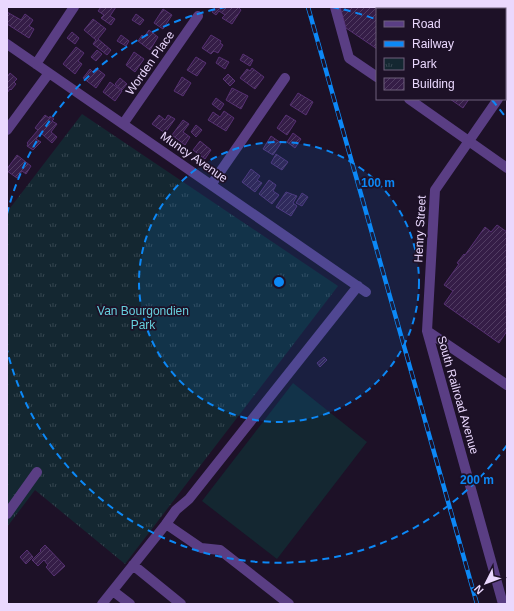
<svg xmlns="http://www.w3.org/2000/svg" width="514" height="611" font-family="Arial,sans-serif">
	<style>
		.green { fill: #142731 }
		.park { fill: url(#park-tufts) }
		.building { fill: url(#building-hatch); stroke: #563072 }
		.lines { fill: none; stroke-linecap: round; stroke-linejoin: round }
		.minor { stroke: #5a3e84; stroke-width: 10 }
		.rail-casing { stroke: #0c88f6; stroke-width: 4.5 }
		.rail { stroke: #1d1127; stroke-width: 3; stroke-dasharray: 9; stroke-linecap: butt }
		.ring { fill: none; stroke: #0c88f6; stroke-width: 2; stroke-dasharray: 7 5 }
		.labels { text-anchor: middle; stroke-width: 3.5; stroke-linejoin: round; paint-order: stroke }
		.street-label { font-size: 12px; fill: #ead8fe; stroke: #1d1127 }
		.park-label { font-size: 12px; fill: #66cedc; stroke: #1d1127 }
		.centre { fill: #0c88f6; stroke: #1d1127; stroke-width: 2 }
		.ring-label { font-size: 12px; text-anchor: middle; font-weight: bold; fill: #0c88f6; stroke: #1d1127; stroke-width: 3.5; stroke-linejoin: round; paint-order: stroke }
	</style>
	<defs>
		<pattern id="park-tufts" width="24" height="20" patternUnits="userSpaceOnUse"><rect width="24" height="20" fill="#142731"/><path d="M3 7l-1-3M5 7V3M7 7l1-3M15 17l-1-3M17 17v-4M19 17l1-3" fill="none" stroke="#364650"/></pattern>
		<pattern id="building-hatch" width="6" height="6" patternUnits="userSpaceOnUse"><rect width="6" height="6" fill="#351d47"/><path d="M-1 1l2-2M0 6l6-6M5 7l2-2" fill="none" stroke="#523d63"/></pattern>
	</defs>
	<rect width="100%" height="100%" fill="#1d1127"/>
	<!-- green -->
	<path class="green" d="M 293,383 L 367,442 L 277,559 L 202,501 Z"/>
	<!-- park -->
	<path class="park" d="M 82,114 L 338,286 L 125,564 L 35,490 L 7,527 L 7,212 Z"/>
	<!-- building -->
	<path class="building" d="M 101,7 L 116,7 L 110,16 L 115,19 L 111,25 L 101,18 L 104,15 L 98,11 Z
		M 215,7 L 238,7 L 241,10 L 232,24 L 222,18 L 225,15 L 219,11 L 216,15 L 212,12 Z
		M 340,7 L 507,7 L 507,46 L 505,48 L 505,9 L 377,9 L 377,49 L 346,28 Z
		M 163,9 L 172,15 L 163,29 L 154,23 Z
		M 7,12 L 21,20 L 25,14 L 33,20 L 29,26 L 34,29 L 29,38 L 7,24 Z
		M 136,14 L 144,20 L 140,25 L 132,20 Z
		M 93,19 L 106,29 L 98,39 L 111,50 L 107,55 L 93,44 L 96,40 L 84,30 Z
		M 149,30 L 158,37 L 150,50 L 138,41 L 142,35 L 144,37 Z
		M 72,32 L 79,38 L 75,44 L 67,38 Z
		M 121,35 L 129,41 L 126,46 L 117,41 Z
		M 211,35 L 221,41 L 220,43 L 223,45 L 218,53 L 214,51 L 211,54 L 202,48 Z
		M 76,47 L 84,53 L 78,61 L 82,64 L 75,74 L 63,64 Z
		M 97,50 L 102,54 L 96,61 L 91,57 Z
		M 134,52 L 144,59 L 135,72 L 126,65 Z
		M 243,54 L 253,60 L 250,66 L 240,60 Z
		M 196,57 L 206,63 L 197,76 L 187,70 Z
		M 219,57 L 229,62 L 225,69 L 216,63 Z
		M 96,68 L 105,75 L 96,88 L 83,78 L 90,69 L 93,72 Z
		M 252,68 L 264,77 L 255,89 L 240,78 L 247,69 L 250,71 Z
		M 10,73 L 17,79 L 14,82 L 16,84 L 11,90 L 10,89 L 7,93 L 7,77 Z
		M 228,74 L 235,81 L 230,86 L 223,79 Z
		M 182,77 L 191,83 L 183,96 L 174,91 Z
		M 120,78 L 127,84 L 122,90 L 115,84 Z
		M 110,82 L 122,91 L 115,101 L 103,92 Z
		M 232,88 L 248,96 L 241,109 L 226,100 Z
		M 298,93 L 313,102 L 306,115 L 290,105 Z
		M 216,98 L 224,104 L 220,110 L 212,104 Z
		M 450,99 L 469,99 L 463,108 Z
		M 224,111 L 234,118 L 226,131 L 208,120 L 213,112 L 220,117 Z
		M 45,115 L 49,118 L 50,116 L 54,119 L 52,121 L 57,124 L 51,132 L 57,137 L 52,143 L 41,133 L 36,139 L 41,142 L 33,150 L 27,146 L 28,144 L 27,143 L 38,130 L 35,128 Z
		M 159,115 L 165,120 L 168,115 L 175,119 L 165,133 L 152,124 Z
		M 286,115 L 296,121 L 287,135 L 277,128 Z
		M 183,120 L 189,124 L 183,132 L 190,137 L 185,145 L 172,135 Z
		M 196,125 L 202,130 L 196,137 L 191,132 Z
		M 293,133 L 301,139 L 295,148 L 287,142 Z
		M 271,136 L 281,143 L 273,155 L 263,149 Z
		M 200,141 L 211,150 L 205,159 L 193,150 Z
		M 276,154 L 288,162 L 282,170 L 271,163 Z
		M 17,155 L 31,166 L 26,174 L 22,171 L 17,178 L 7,171 L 7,169 Z
		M 251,169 L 260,176 L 257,180 L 262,183 L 255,192 L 242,182 Z
		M 269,180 L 276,185 L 273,191 L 279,195 L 272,204 L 259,194 Z
		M 286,192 L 297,196 L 293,203 L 297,206 L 291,216 L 276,207 Z
		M 302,193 L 308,197 L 302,206 L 296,203 Z
		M 497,225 L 507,232 L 507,331 L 499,343 L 444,304 L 453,291 L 444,285 L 459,264 L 457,263 L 464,254 L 465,255 L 485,227 L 491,232 Z
		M 324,357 L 327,360 L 320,367 L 317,363 Z
		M 45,545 L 65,566 L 54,576 L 46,567 L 48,565 L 44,560 L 38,566 L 32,560 L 41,551 L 40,550 Z
		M 27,550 L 33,557 L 26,564 L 20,557 Z"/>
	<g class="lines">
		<!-- minor -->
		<path class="minor" d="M 335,7 L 349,58 L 377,77
			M 7,44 L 366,292
			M 36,64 L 74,7
			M 505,90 L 507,87
			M 409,99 L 507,168
			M 498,99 L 435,190 L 427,331 L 503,604
			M 123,124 L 198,16
			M 7,130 L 49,73
			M 211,185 L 285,78
			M 427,331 L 507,385
			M 7,514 L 37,472
			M 166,524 L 176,510 L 189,499 L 358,286
			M 133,565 L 181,604
			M 113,591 L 130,604
			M 102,604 L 166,524 L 201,548 L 220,550 L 289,604"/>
		<!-- rail casing -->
		<g class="rail-casing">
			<path id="rail" d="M 308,7 C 364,206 421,405 477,604"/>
		</g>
		<!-- rail -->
		<use href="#rail" class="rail"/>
	</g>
	<!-- distance rings -->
	<circle cx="279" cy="282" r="140" fill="#0c88f6" fill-opacity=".12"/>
	<g class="ring">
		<circle cx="279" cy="282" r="140"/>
		<path d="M507 445A280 280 0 0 1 7 350M7 214A280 280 0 0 1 226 7M332 7A280 280 0 0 1 375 19M492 100A280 280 0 0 1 507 119"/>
	</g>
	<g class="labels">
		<!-- street labels -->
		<g class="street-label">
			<text transform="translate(150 63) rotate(-55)" y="4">Worden Place</text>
			<text transform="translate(194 157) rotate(35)" y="4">Muncy Avenue</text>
			<text transform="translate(420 229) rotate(-87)" y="4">Henry Street</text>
			<text transform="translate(458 395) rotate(74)" y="4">South Railroad Avenue</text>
		</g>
		<!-- park labels -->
		<g class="park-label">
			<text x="143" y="315">Van Bourgondien<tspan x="143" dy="14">Park</tspan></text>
		</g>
	</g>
	<circle cx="279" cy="282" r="6" class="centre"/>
	<g class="ring-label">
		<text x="378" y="187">100 m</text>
		<text x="477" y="484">200 m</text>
	</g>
	<!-- border -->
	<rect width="514" height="611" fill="none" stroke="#ead8fe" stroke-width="16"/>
	<!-- legend -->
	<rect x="376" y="8" width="130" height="92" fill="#1d1127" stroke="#6f617d"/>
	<rect x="384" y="21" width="20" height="6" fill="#5a3e84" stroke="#6f617d"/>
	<text x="412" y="28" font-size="12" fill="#ead8fe">Road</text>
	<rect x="384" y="41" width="20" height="6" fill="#0c88f6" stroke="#6f617d"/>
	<text x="412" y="48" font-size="12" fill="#ead8fe">Railway</text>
	<rect x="384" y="58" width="20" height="12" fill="url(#park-tufts)" stroke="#6f617d"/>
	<text x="412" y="68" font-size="12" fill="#ead8fe">Park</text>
	<rect x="384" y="78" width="20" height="12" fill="url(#building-hatch)" stroke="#6f617d"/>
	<text x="412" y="88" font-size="12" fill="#ead8fe">Building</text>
	<!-- north arrow -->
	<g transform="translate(486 583) rotate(228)" stroke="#1d1127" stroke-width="3" paint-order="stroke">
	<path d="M0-3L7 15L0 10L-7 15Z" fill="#ead8fe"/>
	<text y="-6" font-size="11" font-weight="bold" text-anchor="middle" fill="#ead8fe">N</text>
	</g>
</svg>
